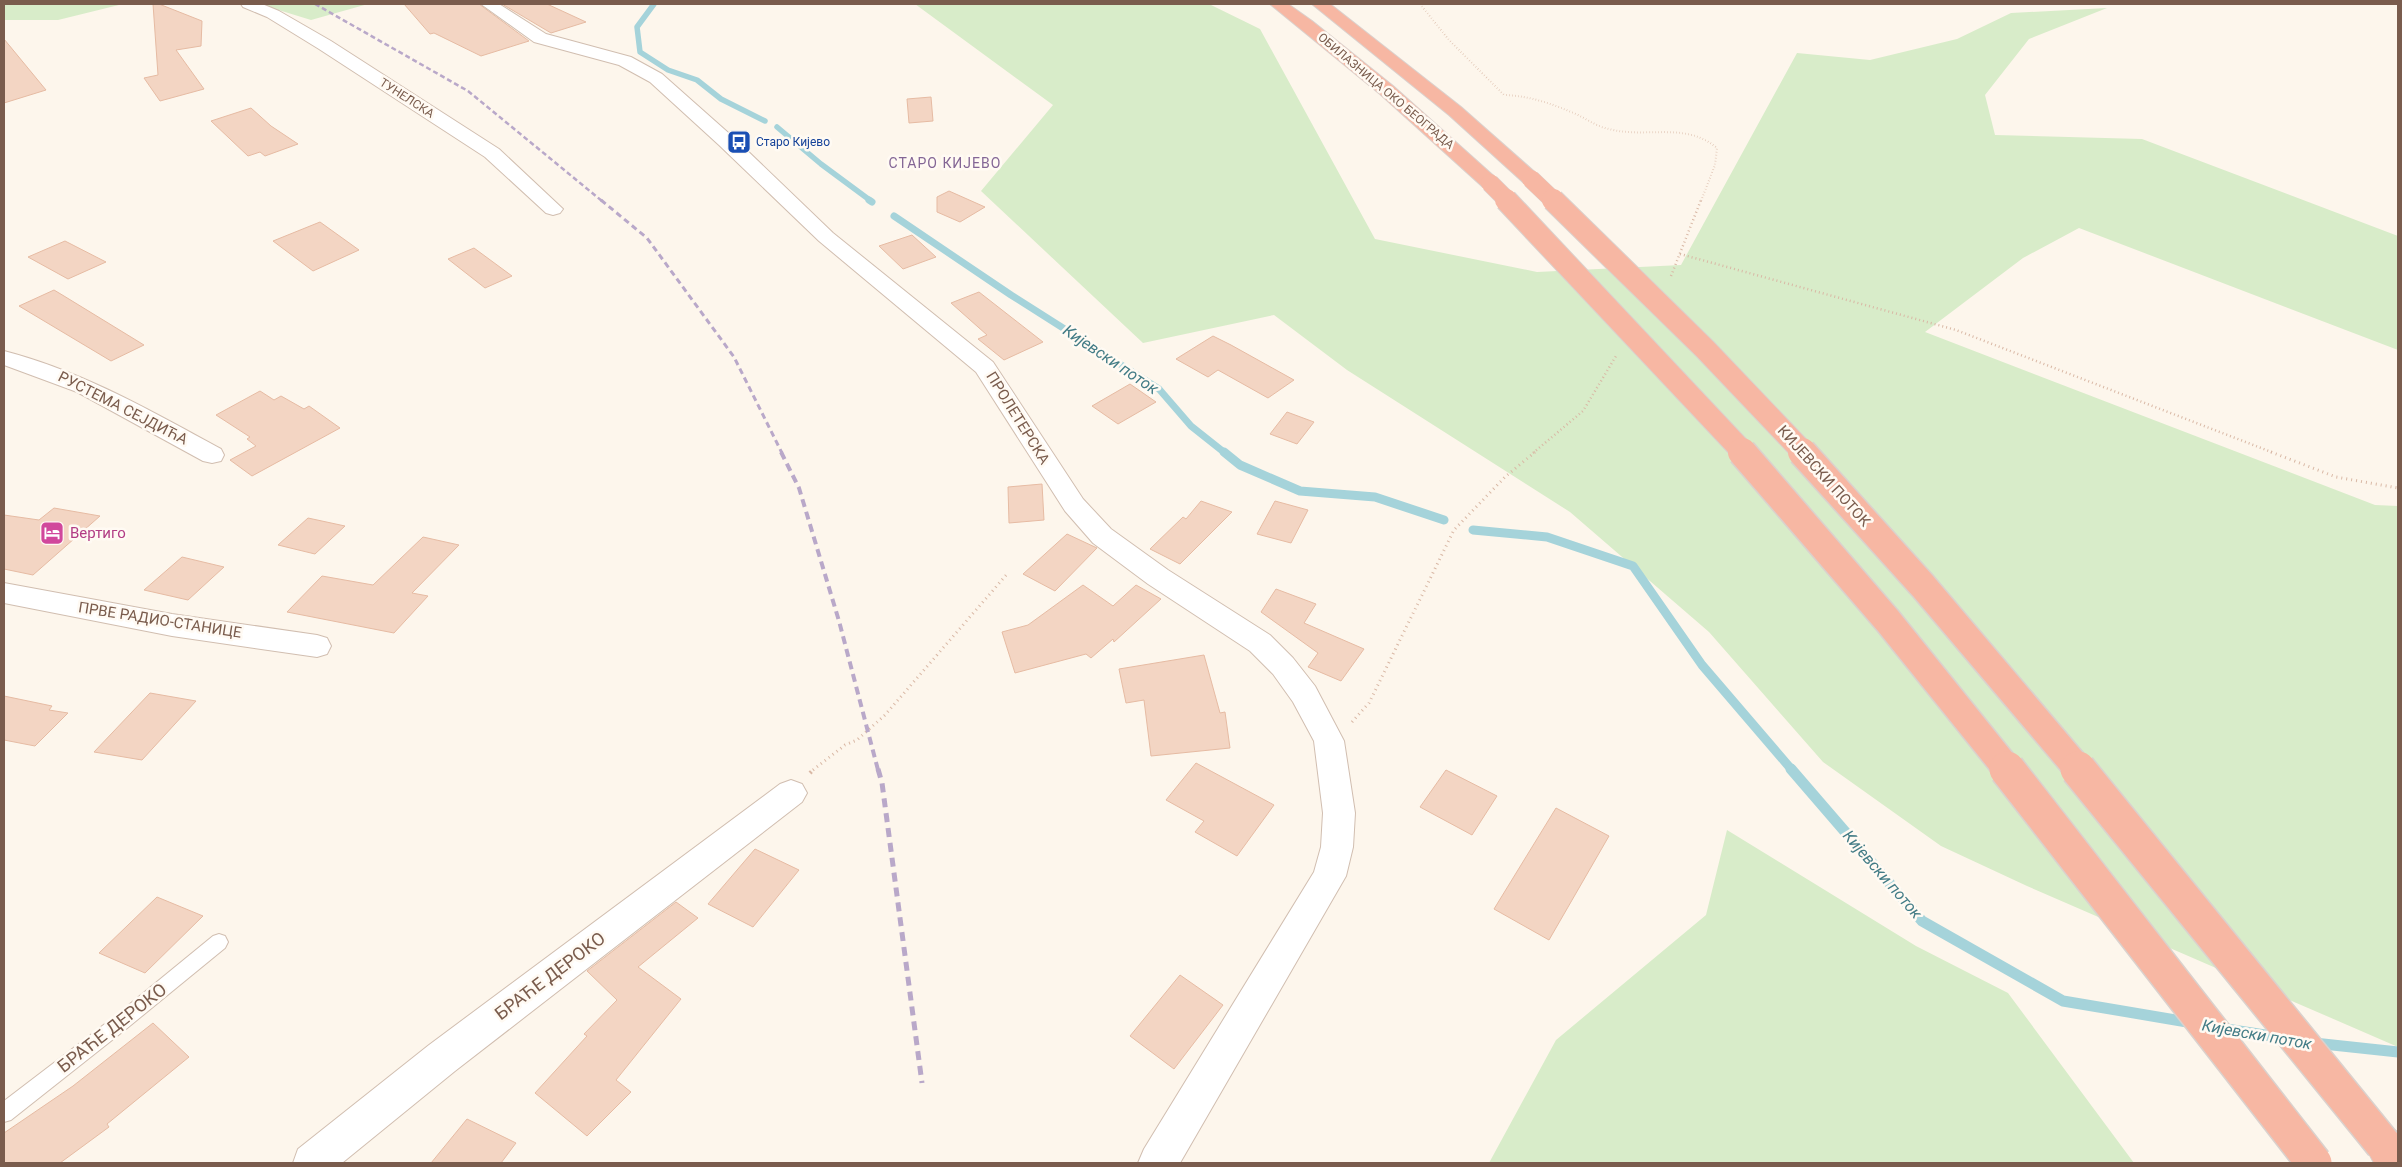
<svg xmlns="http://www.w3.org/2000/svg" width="2402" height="1167" font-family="Roboto,sans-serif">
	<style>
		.green { fill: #d8ecc9 }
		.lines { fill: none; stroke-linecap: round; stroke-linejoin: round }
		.stream-far3 { stroke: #a5d3da; stroke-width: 5.5 }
		.stream-far2 { stroke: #a5d3da; stroke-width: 7 }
		.stream-far1 { stroke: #a5d3da; stroke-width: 9 }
		.stream { stroke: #a5d3da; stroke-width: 11 }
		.building { fill: #f3d5c3; stroke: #e6bba3 }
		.service-casing { stroke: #d1beb0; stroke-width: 2 }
		.minor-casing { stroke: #d1beb0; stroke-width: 2 }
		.motorway-casing { stroke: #dad1cd; stroke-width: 2 }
		.path-far3 { stroke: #d9b8a5; stroke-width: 2; stroke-dasharray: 0.5 2.5; stroke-linecap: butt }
		.path-far2 { stroke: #d9b8a5; stroke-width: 2.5; stroke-dasharray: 1 3; stroke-linecap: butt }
		.path-far1 { stroke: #d9b8a5; stroke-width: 3; stroke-dasharray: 1 4; stroke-linecap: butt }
		.path { stroke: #d9b8a5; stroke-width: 4; stroke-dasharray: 2 5; stroke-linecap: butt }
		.service { fill: #fff; fill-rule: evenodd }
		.minor { fill: #fff; fill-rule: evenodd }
		.motorway { fill: #f7b7a3; fill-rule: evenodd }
		.rail-far3 { stroke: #b9a8c9; stroke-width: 2.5; stroke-dasharray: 5 3; stroke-linecap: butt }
		.rail-far2 { stroke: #b9a8c9; stroke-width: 3; stroke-dasharray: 6 4; stroke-linecap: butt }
		.rail-far1 { stroke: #b9a8c9; stroke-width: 4; stroke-dasharray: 8 5; stroke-linecap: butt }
		.rail { stroke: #b9a8c9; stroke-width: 5; stroke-dasharray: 9 6; stroke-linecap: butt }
		.motorway-bridge-far3-casing { stroke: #dad1cd; stroke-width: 19; stroke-linecap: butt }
		.motorway-bridge-far2-casing { stroke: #dad1cd; stroke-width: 24; stroke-linecap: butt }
		.motorway-bridge-far1-casing { stroke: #dad1cd; stroke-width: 31; stroke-linecap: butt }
		.motorway-bridge-casing { stroke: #dad1cd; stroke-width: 38; stroke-linecap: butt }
		.motorway-bridge-far3 { stroke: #f7b7a3; stroke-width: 18 }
		.motorway-bridge-far2 { stroke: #f7b7a3; stroke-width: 22 }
		.motorway-bridge-far1 { stroke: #f7b7a3; stroke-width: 28 }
		.motorway-bridge { stroke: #f7b7a3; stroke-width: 35 }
		.labels { text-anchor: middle; stroke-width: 5; stroke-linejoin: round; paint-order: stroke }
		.far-street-label { font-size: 12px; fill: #7a5c4d; stroke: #fffaf3 }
		.far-transit-label { font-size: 12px; fill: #164399; stroke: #fffaf3; text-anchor: start }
		.far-neighbourhood-label { font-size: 14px; letter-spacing: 1px; fill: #846695; stroke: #fffaf3 }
		.street-label { font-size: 15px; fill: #7a5c4d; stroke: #fffaf3 }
		.hotel-label { font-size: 15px; fill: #b23c85; stroke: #fffaf3; text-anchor: start }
		.water-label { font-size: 16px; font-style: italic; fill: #437c86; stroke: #fffaf3 }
		.near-street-label { font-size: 18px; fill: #7a5c4d; stroke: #fffaf3 }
	</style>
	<rect width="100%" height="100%" fill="#fdf6ec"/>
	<!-- green -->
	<path class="green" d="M 4,4 L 123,4 L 58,20 L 4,20 Z
		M 259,4 L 368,4 L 311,20 Z
		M 915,4 L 1209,4 L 1260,29 L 1375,239 L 1537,272 L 1681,265 L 1797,53 L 1870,60 L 1957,39 L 2011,13 L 2107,8 L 2029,39 L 1985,95 L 1995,135 L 2142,139 L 2398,236 L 2398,350 L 2079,228 L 2023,258 L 1925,332 L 2375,505 L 2398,506 L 2398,1047 L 2027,886 L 1941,846 L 1823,762 L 1709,632 L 1570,512 L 1347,370 L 1274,315 L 1143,343 L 981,191 L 1053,105 Z
		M 1727,830 L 1916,946 L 2008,993 L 2134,1163 L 1489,1163 L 1556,1040 L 1706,915 Z"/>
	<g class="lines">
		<!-- stream-far3 -->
		<path class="stream-far3" d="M 654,4 L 637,27 L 640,52 L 668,70 L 697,80 L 721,99 L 765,121
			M 777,127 L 821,164 L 871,201"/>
		<!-- stream-far2 -->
		<path class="stream-far2" d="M 869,200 L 872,202
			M 894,216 L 1011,295 L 1159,389 L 1191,426 L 1225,453"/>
		<!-- stream-far1 -->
		<path class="stream-far1" d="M 1224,452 L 1240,465 L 1300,491 L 1375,497 L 1444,520
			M 1473,530 L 1547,537 L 1633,566 L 1702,665 L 1792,770"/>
		<!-- stream -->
		<path class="stream" d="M 1791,769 L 1922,921 L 2063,1001 L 2193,1023
			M 2220,1028 L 2284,1038
			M 2314,1043 L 2398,1052"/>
	</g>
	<!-- building -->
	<path class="building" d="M 153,4 L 159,4 L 202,21 L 201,46 L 176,50 L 204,89 L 160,101 L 144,78 L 158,75 Z
		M 404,4 L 479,4 L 529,41 L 481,56 L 434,33 L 430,34 Z
		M 502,4 L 547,4 L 586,22 L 551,33 Z
		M 4,39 L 46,90 L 4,103 Z
		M 931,97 L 933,121 L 909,123 L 907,99 Z
		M 251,108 L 271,126 L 298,144 L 265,156 L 260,152 L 248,156 L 211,121 Z
		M 949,191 L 985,207 L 960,222 L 937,212 L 937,197 Z
		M 320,222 L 359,250 L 313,271 L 273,241 Z
		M 912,235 L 936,257 L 903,269 L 879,246 Z
		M 65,241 L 106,262 L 68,279 L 28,257 Z
		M 474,248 L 512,276 L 485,288 L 448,259 Z
		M 54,290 L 64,296 L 144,345 L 111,361 L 19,306 Z
		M 979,292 L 1043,342 L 1004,360 L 978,339 L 987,335 L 951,303 Z
		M 1213,336 L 1231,345 L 1294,380 L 1268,398 L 1218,370 L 1208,377 L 1176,359 Z
		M 1130,384 L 1156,402 L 1118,424 L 1092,406 Z
		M 260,391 L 274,400 L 281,396 L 304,409 L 309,406 L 340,428 L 252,476 L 230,460 L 256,446 L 247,439 L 250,437 L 216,415 Z
		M 1287,412 L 1314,422 L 1297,444 L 1270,434 Z
		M 1042,484 L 1044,520 L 1009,523 L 1008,487 Z
		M 1201,501 L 1232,512 L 1180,564 L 1150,549 L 1183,517 L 1186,519 Z
		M 1275,501 L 1308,510 L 1291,543 L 1257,534 Z
		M 54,508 L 100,516 L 33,575 L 4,569 L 4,515 L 39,520 Z
		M 308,518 L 345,526 L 315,554 L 278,545 Z
		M 1067,534 L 1097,548 L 1055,591 L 1023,574 Z
		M 423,537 L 459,545 L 412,593 L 428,596 L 394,633 L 287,612 L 322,576 L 373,585 Z
		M 182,557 L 224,567 L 188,600 L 144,590 Z
		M 1083,585 L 1113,606 L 1136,585 L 1161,599 L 1114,642 L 1113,639 L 1091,658 L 1086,654 L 1015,673 L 1002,632 L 1028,625 Z
		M 1276,589 L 1316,604 L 1304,623 L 1364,649 L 1341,681 L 1308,667 L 1318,653 L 1261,612 Z
		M 1204,655 L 1220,713 L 1225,712 L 1230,748 L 1151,756 L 1144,700 L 1126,703 L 1119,669 Z
		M 150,693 L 196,701 L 142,760 L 94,752 Z
		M 4,696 L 52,706 L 49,710 L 68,713 L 35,746 L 4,740 Z
		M 1196,763 L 1274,805 L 1237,856 L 1195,832 L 1204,821 L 1166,800 Z
		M 1446,770 L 1497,796 L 1472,835 L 1420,807 Z
		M 1556,808 L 1609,836 L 1549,940 L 1494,909 Z
		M 755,849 L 799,870 L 753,927 L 708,904 Z
		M 157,897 L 203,916 L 145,973 L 99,953 Z
		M 676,902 L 698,918 L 638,967 L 681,999 L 616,1080 L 631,1092 L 587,1136 L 535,1093 L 587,1036 L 584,1034 L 617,1000 L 587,971 Z
		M 1180,975 L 1223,1005 L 1174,1069 L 1130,1036 Z
		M 153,1023 L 189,1057 L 107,1124 L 109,1127 L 60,1163 L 4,1163 L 4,1133 L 73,1086 Z
		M 467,1119 L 516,1143 L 501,1163 L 431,1163 Z"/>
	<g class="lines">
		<!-- service casing -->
		<g class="service-casing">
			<path id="service" d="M 219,934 L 225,936 L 228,942 L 225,948 L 126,1029 L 11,1120 L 4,1122 L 4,1101 L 114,1017 L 213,936 Z"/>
		</g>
		<!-- minor casing -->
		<g class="minor-casing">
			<path id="minor" d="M 241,4 L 262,4 L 279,11 L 331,41 L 499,149 L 563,209 L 560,213 L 553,215 L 546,213 L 485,157 L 319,49 L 267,17 L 243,7 Z
				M 481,4 L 499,4 L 546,34 L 631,57 L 662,74 L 733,137 L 833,233 L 993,362 L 1083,499 L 1111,529 L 1168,570 L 1270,635 L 1293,658 L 1315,686 L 1344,741 L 1355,813 L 1353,847 L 1346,876 L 1180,1163 L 1138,1163 L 1144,1149 L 1314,872 L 1321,847 L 1323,813 L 1314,741 L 1293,702 L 1273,674 L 1250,651 L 1148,584 L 1093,543 L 1065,511 L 976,372 L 819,241 L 719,145 L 650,82 L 619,65 L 534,42 Z
				M 4,351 C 82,371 151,411 221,449 L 224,455 L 221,461 L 212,463 L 203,461 L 77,392 L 4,365 Z
				M 4,583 L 172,614 L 317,635 L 327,638 L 331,646 L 327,654 L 317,657 L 172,636 L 4,603 Z
				M 791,780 L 802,784 L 807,793 L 802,802 L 455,1071 L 342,1163 L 293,1163 L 298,1149 L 429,1045 L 780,784 Z"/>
		</g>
		<!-- motorway casing -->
		<g class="motorway-casing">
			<path id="motorway" d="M 1270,4 L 1288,4 L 1312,21 L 1393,86 L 1497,179 L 1500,183 L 1497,187 L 1483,187 L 1380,94 Z
				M 1312,4 L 1330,4 L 1461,107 L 1538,175 L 1541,179 L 1538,183 L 1524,183 L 1449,115 Z
				M 2383,1125 L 2398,1132 L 2398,1163 L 2374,1163 L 2364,1144 L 2369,1130 Z"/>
		</g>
		<!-- path-far3 -->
		<path class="path-far3" d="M 1420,4 L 1449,40 L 1504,95 C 1531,96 1553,104 1578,115 C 1588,120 1598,127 1609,129 C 1647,139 1685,121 1717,148 L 1715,165 L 1701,201"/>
		<!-- path-far2 -->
		<path class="path-far2" d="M 1680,254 L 1956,330 L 2274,453
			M 1671,276 L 1701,200
			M 1533,453 L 1583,411 L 1616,356"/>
		<!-- path-far1 -->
		<path class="path-far1" d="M 2271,452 L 2336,477 L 2398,488
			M 1352,722 L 1369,703 L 1454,530 L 1505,477 L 1535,452
			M 813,770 L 845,745 L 857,740 L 885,715 L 1008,573"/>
		<!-- path -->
		<path class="path" d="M 810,773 L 814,769"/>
		<!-- service -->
		<use href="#service" class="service"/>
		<!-- minor -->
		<use href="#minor" class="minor"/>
		<!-- motorway -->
		<use href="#motorway" class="motorway"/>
		<!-- rail-far3 -->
		<path class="rail-far3" d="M 315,4 L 468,91 L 602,201"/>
		<!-- rail-far2 -->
		<path class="rail-far2" d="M 601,200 L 647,238 L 734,357 L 782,453"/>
		<!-- rail-far1 -->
		<path class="rail-far1" d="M 781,452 L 799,488 L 839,621 L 878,770"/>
		<!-- rail -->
		<path class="rail" d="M 878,769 L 882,783 L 922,1083"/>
		<!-- motorway-bridge-far3 casing -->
		<g class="motorway-bridge-far3-casing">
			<path id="motorway-bridge-far3" d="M 1531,179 L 1554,201
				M 1490,183 L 1508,201"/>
		</g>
		<!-- motorway-bridge-far2 casing -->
		<g class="motorway-bridge-far2-casing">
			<path id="motorway-bridge-far2" d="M 1506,200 L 1744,453
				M 1553,200 L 1705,349 L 1804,453"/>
		</g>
		<!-- motorway-bridge-far1 casing -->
		<g class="motorway-bridge-far1-casing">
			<path id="motorway-bridge-far1" d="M 1742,452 L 1888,621 L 2008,770
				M 1802,452 L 1923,586 L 2079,770"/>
		</g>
		<!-- motorway-bridge casing -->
		<g class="motorway-bridge-casing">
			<path id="motorway-bridge" d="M 2007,769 L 2314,1163
				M 2078,769 L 2383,1144"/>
		</g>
		<!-- motorway-bridge-far3 -->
		<use href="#motorway-bridge-far3" class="motorway-bridge-far3"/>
		<!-- motorway-bridge-far2 -->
		<use href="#motorway-bridge-far2" class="motorway-bridge-far2"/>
		<!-- motorway-bridge-far1 -->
		<use href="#motorway-bridge-far1" class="motorway-bridge-far1"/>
		<!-- motorway-bridge -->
		<use href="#motorway-bridge" class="motorway-bridge"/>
	</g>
	<!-- icons -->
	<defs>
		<g id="bus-square" transform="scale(1.25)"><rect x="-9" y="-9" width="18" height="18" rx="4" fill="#1a4fb4" stroke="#fffaf3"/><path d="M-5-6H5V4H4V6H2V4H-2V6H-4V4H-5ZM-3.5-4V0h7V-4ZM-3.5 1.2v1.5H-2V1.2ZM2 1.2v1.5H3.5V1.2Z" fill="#fff"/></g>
		<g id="hotel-square" transform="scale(1.25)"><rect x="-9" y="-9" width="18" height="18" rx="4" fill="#d1479c" stroke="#fffaf3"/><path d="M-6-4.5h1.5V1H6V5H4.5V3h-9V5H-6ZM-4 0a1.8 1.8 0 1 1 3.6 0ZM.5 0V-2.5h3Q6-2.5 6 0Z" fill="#fff"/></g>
	</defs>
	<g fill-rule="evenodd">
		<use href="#bus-square" x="739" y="142"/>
		<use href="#hotel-square" x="52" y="533"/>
	</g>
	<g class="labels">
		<!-- far-street labels -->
		<g class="far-street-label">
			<text transform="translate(1386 91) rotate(40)" y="4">ОБИЛАЗНИЦА ОКО БЕОГРАДА</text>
			<text transform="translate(407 98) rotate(33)" y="4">ТУНЕЛСКА</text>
		</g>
		<!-- far-transit labels -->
		<g class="far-transit-label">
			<text x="756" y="146">Старо Кијево</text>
		</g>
		<!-- far-neighbourhood labels -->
		<g class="far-neighbourhood-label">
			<text x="945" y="168">СТАРО КИЈЕВО</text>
		</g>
		<!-- street labels -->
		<g class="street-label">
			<text transform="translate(123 408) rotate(27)" y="5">РУСТЕМА СЕЈДИЋА</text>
			<text transform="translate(1018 418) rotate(58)" y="5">ПРОЛЕТЕРСКА</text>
			<text transform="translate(1824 476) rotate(48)" y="5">КИЈЕВСКИ ПОТОК</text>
			<text transform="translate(160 620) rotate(9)" y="5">ПРВЕ РАДИО-СТАНИЦЕ</text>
		</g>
		<!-- hotel labels -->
		<g class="hotel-label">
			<text x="70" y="538">Вертиго</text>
		</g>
		<!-- water labels -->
		<g class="water-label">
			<text transform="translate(1111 359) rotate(34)" y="6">Кијевски поток</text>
			<text transform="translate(1883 874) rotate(49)" y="6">Кијевски поток</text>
			<text transform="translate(2257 1034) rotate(10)" y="6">Кијевски поток</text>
		</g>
		<!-- near-street labels -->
		<g class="near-street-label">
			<text transform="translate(550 976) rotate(-37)" y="6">БРАЋЕ ДЕРОКО</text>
			<text transform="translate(112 1028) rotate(-38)" y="6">БРАЋЕ ДЕРОКО</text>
		</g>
	</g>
	<!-- border -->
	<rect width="2402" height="1167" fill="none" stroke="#7a5c4d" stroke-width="10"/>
</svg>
